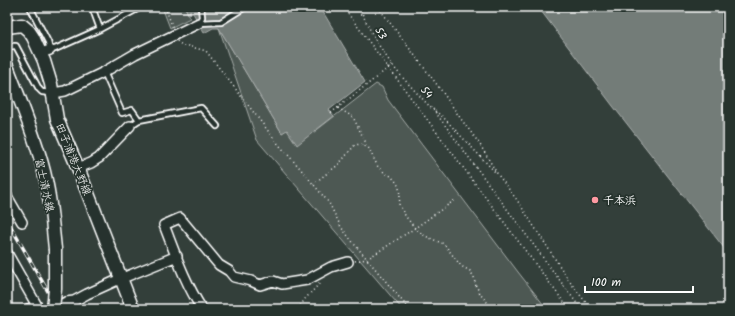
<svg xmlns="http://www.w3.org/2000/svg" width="735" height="316" font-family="Kalam,'Klee One',sans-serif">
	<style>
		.green { fill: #4d5853; stroke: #a6aca9 }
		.water { fill: #737b78; stroke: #abb0ae }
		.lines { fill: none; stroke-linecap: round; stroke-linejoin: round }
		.service-casing { stroke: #fff; stroke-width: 8 }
		.minor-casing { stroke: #fff; stroke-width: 12 }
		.secondary-casing { stroke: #fff; stroke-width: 15 }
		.path { stroke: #fff; stroke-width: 1.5; stroke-dasharray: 1 3; stroke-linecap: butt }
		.service { stroke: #26332d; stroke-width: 4.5 }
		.minor { stroke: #26332d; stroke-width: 9 }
		.secondary { stroke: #26332d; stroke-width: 12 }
		.rail-casing { stroke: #fff; stroke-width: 3.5 }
		.rail { stroke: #26332d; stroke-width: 2; stroke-dasharray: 6; stroke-linecap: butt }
		.secondary-bridge-casing { stroke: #fff; stroke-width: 15; stroke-linecap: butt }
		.secondary-bridge { stroke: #26332d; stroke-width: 12 }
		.poi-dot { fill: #ff9aa2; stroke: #26332d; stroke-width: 1.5 }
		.labels { text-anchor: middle; stroke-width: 3.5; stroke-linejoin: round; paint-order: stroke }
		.street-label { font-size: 11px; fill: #fff; stroke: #26332d }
		.poi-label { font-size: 11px; font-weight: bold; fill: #fff; stroke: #26332d; text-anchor: start }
	</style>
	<rect width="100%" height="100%" fill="#333f3a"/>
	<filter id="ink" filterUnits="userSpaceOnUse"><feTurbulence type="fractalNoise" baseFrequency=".025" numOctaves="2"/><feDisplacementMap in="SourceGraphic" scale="8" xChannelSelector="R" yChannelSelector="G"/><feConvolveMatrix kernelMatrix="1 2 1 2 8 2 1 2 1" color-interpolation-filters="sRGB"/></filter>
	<g filter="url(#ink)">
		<!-- green -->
		<path class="green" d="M 162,7 L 185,7 L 190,18 L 170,28 Z
			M 219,28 L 282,133 L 286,130 L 313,133 L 376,84 L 382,87 L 388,100 L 518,272 L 547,309 L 402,309 L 257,140 Z"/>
		<!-- water -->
		<path class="water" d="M 185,7 L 320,7 L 365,82 L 329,110 L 334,116 L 297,145 L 287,130 L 282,133 L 219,28 L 213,28 L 204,33 L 193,13 L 188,14 Z
			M 538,7 L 728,7 L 728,253 L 613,106 Z"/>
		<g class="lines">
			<!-- service casing -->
			<g class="service-casing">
				<path id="service" d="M 30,7 L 48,42 L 50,50 L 55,49 L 100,29 L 92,7
					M 201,7 L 202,17 L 199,23 L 221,22 L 245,7
					M 100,29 L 141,7
					M 7,48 L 13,46 L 16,46 L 39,89 L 42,92 L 51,93
					M 104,72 L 122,113 L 132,110 L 139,120
					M 130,126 L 139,120 L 201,108 L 217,126"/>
			</g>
			<!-- minor casing -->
			<g class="minor-casing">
				<path id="minor" d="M 41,53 L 50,50
					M 53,93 L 65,91 L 104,72 L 135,54 L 199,23
					M 78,168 L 91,163 L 99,158 L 130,126
					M 7,196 L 22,222
					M 7,253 L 36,304 L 33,308 L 28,309
					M 51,309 L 66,302 L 74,301 L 87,294 L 120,279 L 177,256
					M 202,309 C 185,283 175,253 164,225 L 180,218 L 219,265 L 229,271 L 234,277 L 251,281 L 260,285 L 273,281 L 282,284 L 307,280 L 331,267 L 348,262"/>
			</g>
			<!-- secondary casing -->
			<g class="secondary-casing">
				<path id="secondary" d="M 7,27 L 22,25 L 29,31 L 33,37 L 44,61 L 51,84 L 57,119 L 78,168 L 133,309
					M 7,66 C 19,98 33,131 42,164 C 50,192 52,221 55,249"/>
			</g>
			<!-- path -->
			<path class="path" d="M 165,7 L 173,28
				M 188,7 L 191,13
				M 343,7 L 569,309
				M 356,7 L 362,16
				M 359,7 L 374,38 L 392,65 L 402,77 L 432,109
				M 378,7 L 441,90 L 461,119 L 479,143 L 498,175 L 517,200 L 570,282 L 591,309
				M 177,41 L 183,46 L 188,46 L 206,51 L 279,145 L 299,167 L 329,203 L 341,227 L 355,245 L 367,259 L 409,309
				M 338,108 L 353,117 L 378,167 L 385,173 L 391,176 L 397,183 L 399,188 L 400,197 L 399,205 L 406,217 L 415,228 L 425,236 L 444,244 L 461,266 L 470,271 L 474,277 L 475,284 L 481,295 L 493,309
				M 433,109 L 581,309
				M 435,111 L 443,117 L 495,172
				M 331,113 L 392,65
				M 313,184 L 338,165 L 355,145 L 361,144 L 368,148
				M 355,261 L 367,259 L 415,228 L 455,200
				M 298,309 L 305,299 L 320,283"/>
			<!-- service -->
			<use href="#service" class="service"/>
			<!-- minor -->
			<use href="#minor" class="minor"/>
			<!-- secondary -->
			<use href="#secondary" class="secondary"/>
			<!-- rail casing -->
			<g class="rail-casing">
				<path id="rail" d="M 7,220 L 58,309"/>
			</g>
			<!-- rail -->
			<use href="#rail" class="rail"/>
			<!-- secondary-bridge casing -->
			<g class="secondary-bridge-casing">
				<path id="secondary-bridge" d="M 53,309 L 55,289 L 55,249"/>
			</g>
			<!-- secondary-bridge -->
			<use href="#secondary-bridge" class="secondary-bridge"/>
		</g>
	</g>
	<!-- markers -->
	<circle class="poi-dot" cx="595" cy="200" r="4"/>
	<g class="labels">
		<!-- street labels -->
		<g class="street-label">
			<text transform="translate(381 33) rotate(60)" y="4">53</text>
			<text transform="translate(427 92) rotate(46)" y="4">54</text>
			<text transform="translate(74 159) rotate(68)" y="4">田子浦港大野線</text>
			<text transform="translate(45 185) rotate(78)" y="4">富士清水線</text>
		</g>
		<!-- poi labels -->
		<g class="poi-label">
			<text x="603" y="204">千本浜</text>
		</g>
	</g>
	<!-- margin -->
	<rect width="735" height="316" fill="none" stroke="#26332d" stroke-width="24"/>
	<rect x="12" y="12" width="711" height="292" fill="none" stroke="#fff" stroke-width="1.5" filter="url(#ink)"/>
	<!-- scale -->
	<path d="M585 286v6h108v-6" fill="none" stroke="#ffffff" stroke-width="2"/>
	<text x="591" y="286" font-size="12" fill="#ffffff" stroke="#26332d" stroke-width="3" paint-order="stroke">100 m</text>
</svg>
